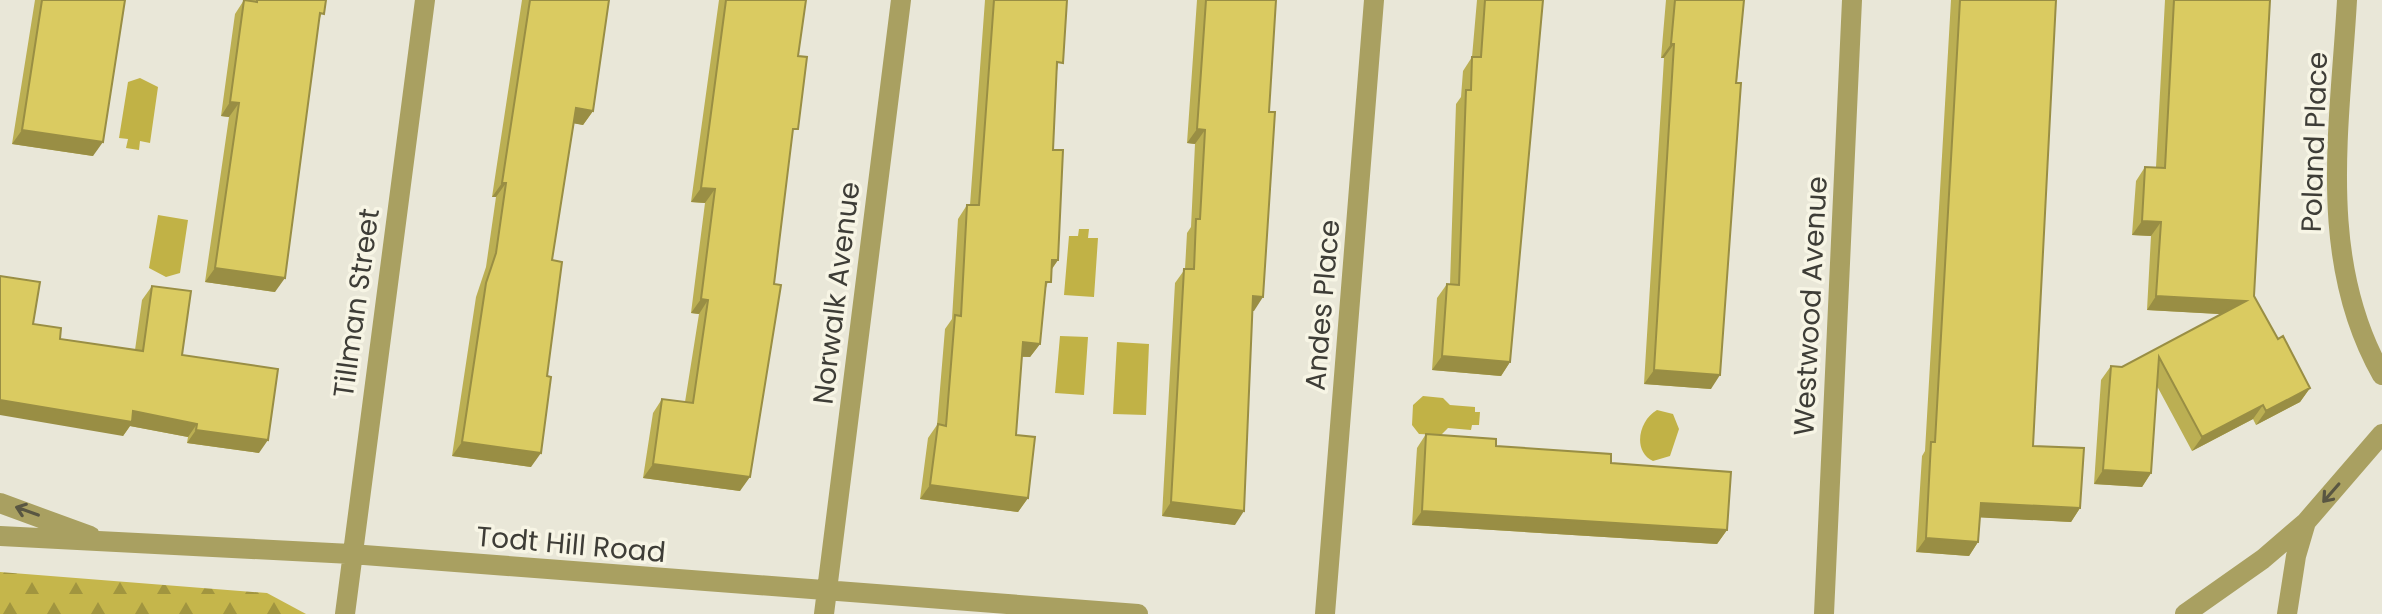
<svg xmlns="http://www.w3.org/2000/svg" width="2382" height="614" font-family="Poppins,sans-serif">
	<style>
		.forest { fill: url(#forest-firs) }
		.water { fill: #c1b246 }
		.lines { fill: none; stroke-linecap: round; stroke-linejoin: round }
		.minor { stroke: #a9a061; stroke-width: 20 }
		.wall { fill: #bbaf53 }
		.shaded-wall { fill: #998e44 }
		.building { fill: #dacb61; stroke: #998e44; stroke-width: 2 }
		.oneway { stroke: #595642 }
		.labels { text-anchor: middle; stroke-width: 7; stroke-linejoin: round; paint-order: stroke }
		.street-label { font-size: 28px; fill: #3e3d37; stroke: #f7f5e5 }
	</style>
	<defs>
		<pattern id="forest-firs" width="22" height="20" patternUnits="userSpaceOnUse" patternTransform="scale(2)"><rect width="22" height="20" fill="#c5b64b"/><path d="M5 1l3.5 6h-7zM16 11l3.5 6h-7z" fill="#a1953f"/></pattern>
	</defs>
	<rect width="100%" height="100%" fill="#e9e7d8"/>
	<!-- forest -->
	<path class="forest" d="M 0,572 L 267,593 L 306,614 L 0,614 Z"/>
	<!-- water -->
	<path class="water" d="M 140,78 L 158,87 L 150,143 L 140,141 L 139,150 L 126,148 L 128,139 L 119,138 L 128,82 Z
		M 158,215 L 188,220 L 180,273 L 166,277 L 149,268 Z
		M 1079,229 L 1089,229 L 1088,238 L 1098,238 L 1094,297 L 1064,295 L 1069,236 L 1078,236 Z
		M 1060,336 L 1088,337 L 1084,395 L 1055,393 Z
		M 1117,342 L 1149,344 L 1146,415 L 1113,414 Z
		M 1423,396 L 1443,398 L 1450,405 L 1475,407 L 1475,412 L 1480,412 L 1479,425 L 1472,425 L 1471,430 L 1448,428 L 1441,435 L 1419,434 L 1412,425 L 1413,405 Z
		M 1657,410 L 1673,414 L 1679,429 L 1670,456 L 1653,461 C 1632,451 1639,420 1657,410 Z"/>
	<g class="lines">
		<!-- minor -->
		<path class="minor" d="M 2347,0 C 2340,127 2316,259 2382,375
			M 0,503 L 90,536
			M 0,536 L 351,554 L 1138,614
			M 345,614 L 425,0
			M 824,614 L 901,0
			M 1325,614 L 1374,0
			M 1824,614 L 1852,0
			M 2185,614 L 2263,559 L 2306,522 L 2382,434
			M 2287,614 L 2296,556 L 2306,522"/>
	</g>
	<!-- wall -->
	<path class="wall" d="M 35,0 L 125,0 L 93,156 L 12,144 Z
		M 244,0 L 326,0 L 319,21 L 275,292 L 205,282 L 229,117 L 221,116 L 235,14 Z
		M 519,0 L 609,0 L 593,111 L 583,125 L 574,123 L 552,260 L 531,467 L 452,456 L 476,297 L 486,267 L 496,197 L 492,197 L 522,0 Z
		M 719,0 L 806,0 L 798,56 L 792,138 L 740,491 L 643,478 L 653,413 L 662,399 L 685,402 L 699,314 L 691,313 L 705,203 L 691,202 Z
		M 985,0 L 1067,0 L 1057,71 L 1053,150 L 1058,260 L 1052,269 L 1045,291 L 1040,344 L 1030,357 L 1022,357 L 1016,435 L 1028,498 L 1018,512 L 920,499 L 928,438 L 937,425 L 945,329 L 952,319 L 958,219 L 967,205 L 970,205 Z
		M 1197,0 L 1276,0 L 1254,311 L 1252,311 L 1235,525 L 1162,516 L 1175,283 L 1185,269 L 1187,233 L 1191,227 L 1195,144 L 1187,143 Z
		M 1477,0 L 1543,0 L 1510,362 L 1501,376 L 1432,370 L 1437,298 L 1447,284 L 1450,284 L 1456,104 L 1461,97 L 1463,71 L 1472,57 Z
		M 1666,0 L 1744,0 L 1711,389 L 1644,384 L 1664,58 L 1661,58 Z
		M 1951,0 L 2056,0 L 2033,446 L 2080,508 L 2071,522 L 1980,517 L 1978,542 L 1969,556 L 1916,552 L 1922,456 L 1925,451 Z
		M 2165,0 L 2270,0 L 2254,296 L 2278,339 L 2310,388 L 2300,402 L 2256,425 L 2253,419 L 2192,451 L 2157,386 L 2151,473 L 2142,487 L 2094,484 L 2101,380 L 2111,366 L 2122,367 L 2221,314 L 2147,310 L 2151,236 L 2132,235 L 2136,181 L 2145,167 L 2156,167 Z
		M 152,286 L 182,355 L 259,453 L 187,443 L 188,437 L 130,426 L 123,436 L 33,324 L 60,339 L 135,350 L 142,300 Z
		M 1426,434 L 1496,446 L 1727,530 L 1717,544 L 1412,525 L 1417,448 Z"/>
	<!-- shaded-wall -->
	<path class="shaded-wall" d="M 1671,44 L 1674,44 L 1664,58 L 1661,58 Z
		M 230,102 L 239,103 L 229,117 L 221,116 Z
		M 576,108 L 593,111 L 583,125 L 566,122 Z
		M 1197,129 L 1205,130 L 1195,144 L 1187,143 Z
		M 22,130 L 103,142 L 93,156 L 12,144 Z
		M 502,183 L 506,183 L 496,197 L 492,197 Z
		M 701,188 L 715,189 L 705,203 L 691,202 Z
		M 2142,221 L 2161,222 L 2151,236 L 2132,235 Z
		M 1052,260 L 1058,260 L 1048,274 Z
		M 215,268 L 285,278 L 275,292 L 205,282 Z
		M 1253,296 L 1263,297 L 1254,311 L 1243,310 Z
		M 2156,296 L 2246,301 L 2236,315 L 2147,310 Z
		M 701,299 L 708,300 L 699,314 L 691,313 Z
		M 1023,342 L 1040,344 L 1030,357 L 1013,356 Z
		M 1442,356 L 1510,362 L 1501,376 L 1432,370 Z
		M 1654,370 L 1720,375 L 1711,389 L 1644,384 Z
		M 2310,388 L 2300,402 L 2256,425 L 2266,411 Z
		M 0,400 L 133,411 L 197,424 L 188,437 L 130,426 L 123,436 L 0,415 Z
		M 2263,405 L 2253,419 L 2192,451 L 2202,437 Z
		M 196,430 L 268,440 L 259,453 L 187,443 Z
		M 462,442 L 541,453 L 531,467 L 452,456 Z
		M 653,464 L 750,477 L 740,491 L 643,478 Z
		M 2103,470 L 2151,473 L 2142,487 L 2094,484 Z
		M 930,485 L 1028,498 L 1018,512 L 920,499 Z
		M 1171,502 L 1244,511 L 1235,525 L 1162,516 Z
		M 1981,503 L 2080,508 L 2071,522 L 1971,517 Z
		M 1422,511 L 1727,530 L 1717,544 L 1412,525 Z
		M 1926,538 L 1978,542 L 1969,556 L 1916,552 Z"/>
	<!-- building -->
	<path class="building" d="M 42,0 L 125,0 L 103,142 L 22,130 Z
		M 244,0 L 257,2 L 257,0 L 326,0 L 324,14 L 320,13 L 285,278 L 215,268 L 239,103 L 230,102 Z
		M 530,0 L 609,0 L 593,111 L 576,108 L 552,260 L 562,262 L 547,376 L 551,377 L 541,453 L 462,442 L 486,283 L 496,253 L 506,183 L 502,183 Z
		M 726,0 L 806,0 L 798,56 L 807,57 L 798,129 L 793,129 L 774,284 L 781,285 L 750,477 L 653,464 L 662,399 L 693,403 L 708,300 L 701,299 L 715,189 L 701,188 Z
		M 994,0 L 1067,0 L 1063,63 L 1057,62 L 1053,150 L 1063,150 L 1058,260 L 1052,260 L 1051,282 L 1046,282 L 1040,344 L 1023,342 L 1016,435 L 1035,437 L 1028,498 L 930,485 L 938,424 L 946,426 L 955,315 L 961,316 L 967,205 L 979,205 Z
		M 1206,0 L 1276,0 L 1269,112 L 1275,112 L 1263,297 L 1253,296 L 1244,511 L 1171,502 L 1184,269 L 1194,269 L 1196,219 L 1200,219 L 1205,130 L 1197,129 Z
		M 1485,0 L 1543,0 L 1510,362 L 1442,356 L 1447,284 L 1459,285 L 1466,90 L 1471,90 L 1472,57 L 1481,57 Z
		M 1675,0 L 1744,0 L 1736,83 L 1741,83 L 1720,375 L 1654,370 L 1674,44 L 1671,44 Z
		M 1960,0 L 2056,0 L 2033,446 L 2084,448 L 2080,508 L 1981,503 L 1978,542 L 1926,538 L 1931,442 L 1935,442 Z
		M 2174,0 L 2270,0 L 2254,296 L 2278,339 L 2283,336 L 2310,388 L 2266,411 L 2263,405 L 2202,437 L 2159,357 L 2151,473 L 2103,470 L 2111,366 L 2122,367 L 2246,301 L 2156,296 L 2161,222 L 2142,221 L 2145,167 L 2165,168 Z
		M 0,276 L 40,282 L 33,324 L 61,328 L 60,339 L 143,351 L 152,286 L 191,291 L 182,355 L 278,369 L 268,440 L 196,430 L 197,424 L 133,411 L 132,422 L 0,400 Z
		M 1426,434 L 1496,439 L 1496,446 L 1611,454 L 1611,463 L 1731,472 L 1727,530 L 1422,511 Z"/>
	<!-- one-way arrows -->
	<defs><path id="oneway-shaft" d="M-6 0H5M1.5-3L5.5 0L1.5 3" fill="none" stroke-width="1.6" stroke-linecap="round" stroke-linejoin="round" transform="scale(2)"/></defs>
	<g class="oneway">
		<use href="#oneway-shaft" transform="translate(2331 493) rotate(131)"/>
		<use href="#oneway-shaft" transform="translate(27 511) rotate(-160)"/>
	</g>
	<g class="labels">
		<!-- street labels -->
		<g class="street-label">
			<text transform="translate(2314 142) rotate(-88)" y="10">Poland Place</text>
			<text transform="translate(836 293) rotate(-83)" y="10">Norwalk Avenue</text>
			<text transform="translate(356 303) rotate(-82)" y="10">Tillman Street</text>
			<text transform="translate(1322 305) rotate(-85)" y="10">Andes Place</text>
			<text transform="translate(1810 306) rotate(-87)" y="10">Westwood Avenue</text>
			<text transform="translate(571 544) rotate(5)" y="10">Todt Hill Road</text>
		</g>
	</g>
</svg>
